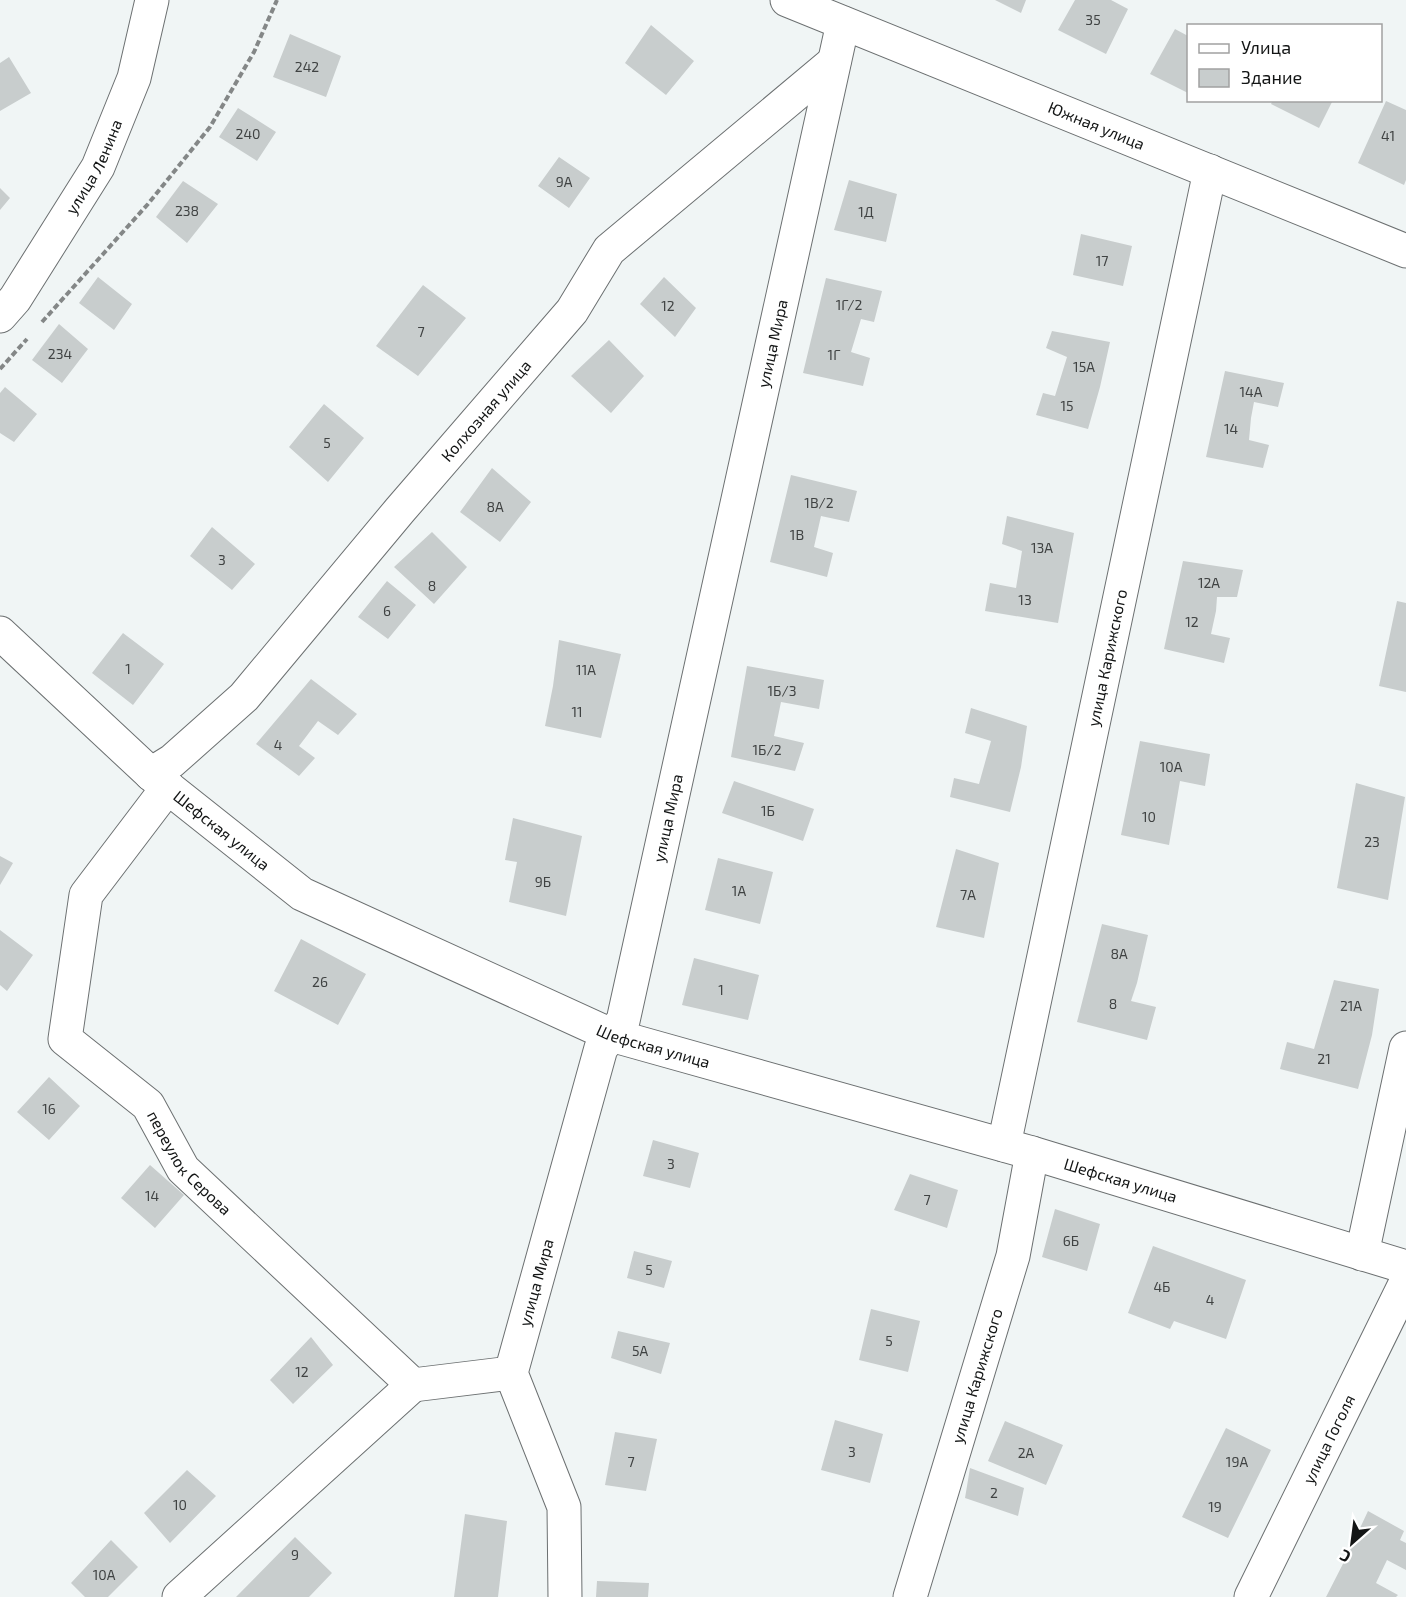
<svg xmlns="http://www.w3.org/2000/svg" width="1406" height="1597" font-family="'Exo 2',sans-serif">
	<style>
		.building { fill: #c8cdcd }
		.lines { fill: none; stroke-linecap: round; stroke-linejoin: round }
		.minor-casing { stroke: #6c7071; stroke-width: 35 }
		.path { stroke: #848787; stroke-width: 4; stroke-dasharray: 6 3; stroke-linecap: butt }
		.minor { stroke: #fff; stroke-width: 33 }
		.labels { text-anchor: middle; stroke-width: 6; stroke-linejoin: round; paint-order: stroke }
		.number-label { font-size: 14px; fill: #404343 }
		.street-label { font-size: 16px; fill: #131515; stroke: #fff }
	</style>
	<rect width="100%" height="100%" fill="#f0f5f5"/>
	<!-- building -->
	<path class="building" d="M 995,0 L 1026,0 L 1021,13 Z
		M 1075,0 L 1111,0 L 1128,9 L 1106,54 L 1058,30 Z
		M 651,25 L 694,61 L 666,95 L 625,63 Z
		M 1175,29 L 1188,36 L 1188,93 L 1150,74 Z
		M 290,34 L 341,56 L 326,97 L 273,77 Z
		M 9,57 L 31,93 L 0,111 L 0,63 Z
		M 1273,100 L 1333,100 L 1319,128 L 1271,104 Z
		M 1386,101 L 1406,110 L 1406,180 L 1404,185 L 1358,163 Z
		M 238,108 L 276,132 L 257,161 L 219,137 Z
		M 559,157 L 590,178 L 569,208 L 538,186 Z
		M 849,180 L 897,194 L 886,242 L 834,230 Z
		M 183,181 L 218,204 L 187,243 L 156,217 Z
		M 0,188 L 10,198 L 0,210 Z
		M 1081,234 L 1132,246 L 1123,286 L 1073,275 Z
		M 98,277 L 132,304 L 114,330 L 79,303 Z
		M 664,277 L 696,308 L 675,337 L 640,304 Z
		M 826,278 L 882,291 L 874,322 L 861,319 L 851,352 L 870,358 L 863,386 L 803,373 Z
		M 423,285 L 466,318 L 418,376 L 376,346 Z
		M 59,324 L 88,349 L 62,383 L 32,360 Z
		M 1052,331 L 1110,342 L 1100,387 L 1088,429 L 1036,415 L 1043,393 L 1055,396 L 1067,357 L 1046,348 Z
		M 609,340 L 644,376 L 611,413 L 571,376 Z
		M 1225,371 L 1284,383 L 1278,407 L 1254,402 L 1251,418 L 1249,440 L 1269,445 L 1263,468 L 1206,457 Z
		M 5,387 L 37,414 L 14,442 L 0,433 L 0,393 Z
		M 324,404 L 364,438 L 328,482 L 289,447 Z
		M 492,468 L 531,502 L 500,542 L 460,512 Z
		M 791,475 L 857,491 L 849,522 L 821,516 L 814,547 L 833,553 L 827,577 L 770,562 Z
		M 1007,516 L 1074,533 L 1058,623 L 985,611 L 990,583 L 1016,588 L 1022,551 L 1002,544 Z
		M 212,527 L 255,564 L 232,590 L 190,556 Z
		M 432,532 L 467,567 L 434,604 L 394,567 Z
		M 1183,561 L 1243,570 L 1237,597 L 1217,597 L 1216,611 L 1211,634 L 1230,638 L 1224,663 L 1164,649 Z
		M 387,581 L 416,605 L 388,639 L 358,617 Z
		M 1397,601 L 1406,603 L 1406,692 L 1379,686 Z
		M 123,633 L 164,664 L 133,705 L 92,673 Z
		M 559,640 L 621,654 L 601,738 L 545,726 L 553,686 Z
		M 747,666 L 824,680 L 819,709 L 781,702 L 774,736 L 804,743 L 795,771 L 731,757 Z
		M 311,679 L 357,714 L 338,735 L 318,721 L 299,746 L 315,758 L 299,776 L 256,744 Z
		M 971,708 L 1027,726 L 1021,767 L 1010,812 L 950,797 L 954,778 L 979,784 L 991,741 L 965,733 Z
		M 1140,741 L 1210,754 L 1205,786 L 1180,781 L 1169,845 L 1121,835 Z
		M 734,781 L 814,809 L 803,841 L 722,813 Z
		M 1356,783 L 1405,797 L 1388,900 L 1337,888 Z
		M 513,818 L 582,836 L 566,916 L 509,902 L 517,862 L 505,860 Z
		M 956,849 L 999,863 L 984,938 L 936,927 Z
		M 0,856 L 13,863 L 0,885 Z
		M 718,858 L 773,872 L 760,924 L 705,910 Z
		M 1102,924 L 1148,935 L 1137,983 L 1131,1001 L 1156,1007 L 1147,1040 L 1077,1022 Z
		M 0,930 L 33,955 L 7,991 L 0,985 Z
		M 301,939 L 366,974 L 338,1025 L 274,991 Z
		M 694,958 L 759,975 L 748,1020 L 682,1005 Z
		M 1334,980 L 1379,989 L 1372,1035 L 1358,1089 L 1280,1069 L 1287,1042 L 1314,1049 Z
		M 49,1077 L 80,1106 L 49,1140 L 17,1112 Z
		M 653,1140 L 699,1153 L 690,1188 L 643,1176 Z
		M 150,1165 L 184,1195 L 155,1228 L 121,1198 Z
		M 910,1174 L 958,1190 L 947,1228 L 894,1210 Z
		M 1055,1209 L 1100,1224 L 1087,1271 L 1042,1257 Z
		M 1153,1246 L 1246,1280 L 1226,1339 L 1174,1321 L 1170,1329 L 1128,1313 Z
		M 634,1251 L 672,1261 L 664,1288 L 627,1278 Z
		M 871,1309 L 920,1321 L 908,1372 L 859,1360 Z
		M 618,1331 L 670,1343 L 661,1374 L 611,1358 Z
		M 311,1337 L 333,1365 L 293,1404 L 270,1380 Z
		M 835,1420 L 883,1434 L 870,1483 L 821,1470 Z
		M 1005,1421 L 1063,1445 L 1046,1485 L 988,1461 Z
		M 1226,1428 L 1271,1450 L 1228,1538 L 1182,1517 Z
		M 615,1432 L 657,1439 L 646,1491 L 605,1485 Z
		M 970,1468 L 1024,1488 L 1018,1516 L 965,1498 Z
		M 187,1470 L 216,1496 L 170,1543 L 144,1513 Z
		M 1368,1511 L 1404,1531 L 1400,1540 L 1406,1543 L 1406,1570 L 1387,1560 L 1376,1583 L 1398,1595 L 1396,1597 L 1326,1597 L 1347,1556 Z
		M 465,1514 L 507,1521 L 498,1597 L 454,1597 Z
		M 295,1537 L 332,1573 L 309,1597 L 236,1597 Z
		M 111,1540 L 138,1567 L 108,1597 L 85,1597 L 71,1583 Z
		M 597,1581 L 649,1583 L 648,1597 L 596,1597 Z"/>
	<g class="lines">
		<!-- minor casing -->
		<g class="minor-casing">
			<g id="minor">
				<path id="s1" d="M 787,0 L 1406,251"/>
				<path id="s2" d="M 0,316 L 15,299 L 98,167 L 134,78 L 152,0"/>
				<path id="s3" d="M 0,633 L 151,774 L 302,894 L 611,1035 L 1032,1153 L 1406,1267"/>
				<path id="s4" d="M 151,774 L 172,761 L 244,697 L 400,510 L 572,311 L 609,250 L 834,62"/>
				<path id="s5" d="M 168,787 L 86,895 L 65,1039 L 148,1105 L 183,1169 L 413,1385 L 511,1373"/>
				<path id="s6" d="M 1004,1145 L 1210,171"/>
				<path d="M 1362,1254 L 1406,1048"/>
				<path d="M 179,1597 L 413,1385"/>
				<path id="s7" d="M 565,1597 L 564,1507 L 511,1373 L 601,1048 L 623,1021 L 843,23"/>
				<path id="s8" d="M 910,1597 L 1013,1256 L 1032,1153"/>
				<path id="s9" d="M 1251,1597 L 1406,1282"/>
			</g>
		</g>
		<!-- path -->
		<path class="path" d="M 42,322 L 148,204 L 210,127 L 254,52 L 277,0
			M 0,369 L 27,339"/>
		<!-- minor -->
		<use href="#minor" class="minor"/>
	</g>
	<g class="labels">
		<!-- number labels -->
		<g class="number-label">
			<text x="1093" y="25">35</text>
			<text x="307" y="72">242</text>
			<text x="248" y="139">240</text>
			<text x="1388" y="141">41</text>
			<text x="564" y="187">9А</text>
			<text x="187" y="216">238</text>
			<text x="866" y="217">1Д</text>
			<text x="1102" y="266">17</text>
			<text x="849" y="310">1Г/2</text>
			<text x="668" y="311">12</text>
			<text x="421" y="337">7</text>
			<text x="60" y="359">234</text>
			<text x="834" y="360">1Г</text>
			<text x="1084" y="372">15А</text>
			<text x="1251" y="397">14А</text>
			<text x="1067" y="411">15</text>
			<text x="1231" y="434">14</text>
			<text x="327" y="448">5</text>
			<text x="819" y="508">1В/2</text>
			<text x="495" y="512">8А</text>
			<text x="797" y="540">1В</text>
			<text x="1042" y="553">13А</text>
			<text x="222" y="565">3</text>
			<text x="1209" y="588">12А</text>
			<text x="432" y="591">8</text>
			<text x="1025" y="605">13</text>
			<text x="387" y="616">6</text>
			<text x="1192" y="627">12</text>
			<text x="128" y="674">1</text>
			<text x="586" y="675">11А</text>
			<text x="782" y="696">1Б/3</text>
			<text x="577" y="717">11</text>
			<text x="278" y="750">4</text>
			<text x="767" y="755">1Б/2</text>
			<text x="1171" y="772">10А</text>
			<text x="768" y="816">1Б</text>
			<text x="1149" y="822">10</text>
			<text x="1372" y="847">23</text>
			<text x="543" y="887">9Б</text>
			<text x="739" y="896">1А</text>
			<text x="968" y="900">7А</text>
			<text x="1119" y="959">8А</text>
			<text x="320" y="987">26</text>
			<text x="721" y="995">1</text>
			<text x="1113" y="1009">8</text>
			<text x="1351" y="1011">21А</text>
			<text x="1324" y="1064">21</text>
			<text x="49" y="1114">16</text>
			<text x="671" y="1169">3</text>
			<text x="152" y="1201">14</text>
			<text x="927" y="1205">7</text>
			<text x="1071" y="1246">6Б</text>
			<text x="649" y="1275">5</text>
			<text x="1162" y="1292">4Б</text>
			<text x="1210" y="1305">4</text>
			<text x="889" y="1346">5</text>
			<text x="640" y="1356">5А</text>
			<text x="302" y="1377">12</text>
			<text x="852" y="1457">3</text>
			<text x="1026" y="1458">2А</text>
			<text x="631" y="1467">7</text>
			<text x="1237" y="1467">19А</text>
			<text x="994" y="1498">2</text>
			<text x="180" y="1510">10</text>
			<text x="1215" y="1512">19</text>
			<text x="295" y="1560">9</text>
			<text x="104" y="1580">10А</text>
		</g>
		<!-- street labels -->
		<g class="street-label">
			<text dy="6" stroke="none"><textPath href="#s1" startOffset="334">Южная улица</textPath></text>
			<text dy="6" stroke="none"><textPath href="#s2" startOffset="177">улица Ленина</textPath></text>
			<text dy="6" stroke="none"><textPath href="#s7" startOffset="1300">улица Мира</textPath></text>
			<text dy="6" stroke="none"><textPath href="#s4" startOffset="496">Колхозная улица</textPath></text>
			<text dy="6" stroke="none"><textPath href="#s6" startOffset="498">улица Карижского</textPath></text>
			<text dy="6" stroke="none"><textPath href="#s7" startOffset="814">улица Мира</textPath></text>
			<text dy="6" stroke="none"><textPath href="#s3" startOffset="297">Шефская улица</textPath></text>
			<text dy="6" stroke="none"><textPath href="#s3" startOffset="783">Шефская улица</textPath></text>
			<text dy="6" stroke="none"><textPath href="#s5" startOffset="459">переулок Серова</textPath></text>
			<text dy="6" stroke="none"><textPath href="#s3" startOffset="1269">Шефская улица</textPath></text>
			<text dy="6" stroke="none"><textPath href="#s7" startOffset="328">улица Мира</textPath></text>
			<text dy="6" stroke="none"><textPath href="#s8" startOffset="231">улица Карижского</textPath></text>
			<text dy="6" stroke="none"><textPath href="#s9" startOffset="176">улица Гоголя</textPath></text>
		</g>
	</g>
	<!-- legend -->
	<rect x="1187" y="24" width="195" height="78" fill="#ffffff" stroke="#a1a1a1" stroke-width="1.5"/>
	<rect x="1199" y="44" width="30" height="9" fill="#ffffff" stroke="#a1a1a1" stroke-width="1.5"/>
	<text x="1241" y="54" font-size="18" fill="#131515">Улица</text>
	<rect x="1199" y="69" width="30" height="18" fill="#c8cdcd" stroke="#a1a1a1" stroke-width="1.5"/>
	<text x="1241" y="84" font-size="18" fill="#131515">Здание</text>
	<!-- north arrow -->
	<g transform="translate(1352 1543) rotate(208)" stroke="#ffffff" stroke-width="4.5" paint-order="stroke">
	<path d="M0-4.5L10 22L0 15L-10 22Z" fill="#131515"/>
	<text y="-9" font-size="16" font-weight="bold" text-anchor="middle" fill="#131515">С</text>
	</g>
</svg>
